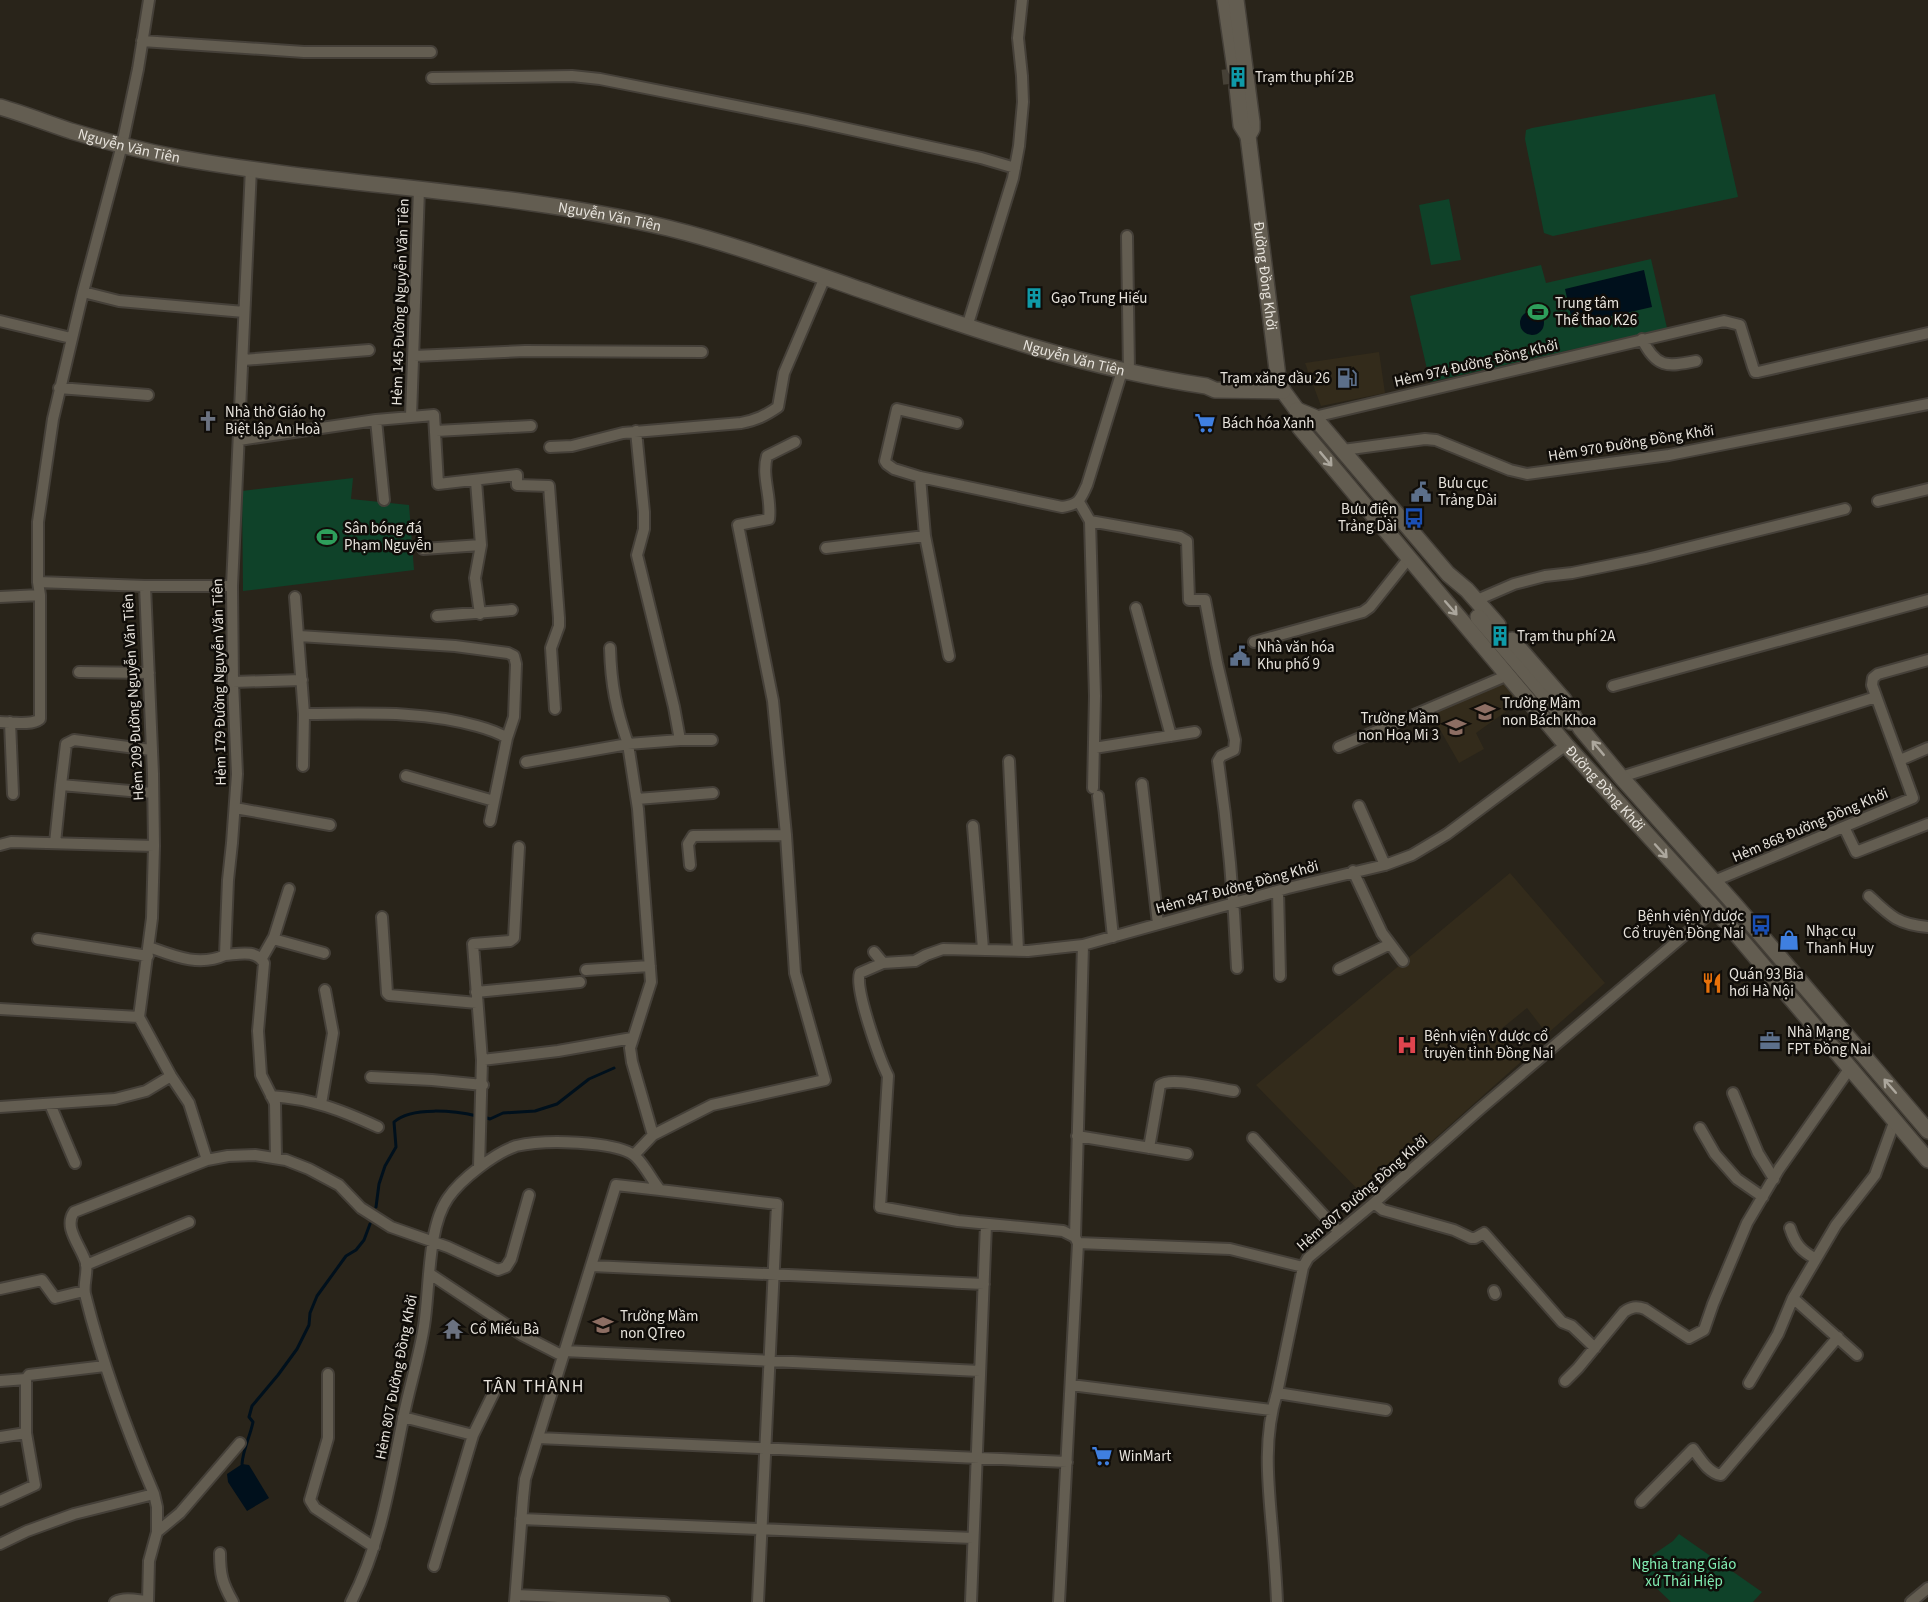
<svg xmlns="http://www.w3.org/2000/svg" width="1928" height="1602" font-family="'Source Sans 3',sans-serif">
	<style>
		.built { fill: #332b1b }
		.green { fill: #0f4229 }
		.water { fill: #00101c }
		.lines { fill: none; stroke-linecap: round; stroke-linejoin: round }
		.stream { stroke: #00101c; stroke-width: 3 }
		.secondary-tunnel { stroke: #464137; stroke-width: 15; stroke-dasharray: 15 8; stroke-linecap: butt }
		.street-casing { stroke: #454039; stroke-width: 14 }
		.secondary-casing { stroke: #454039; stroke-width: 18 }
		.street { stroke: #635d51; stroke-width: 10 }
		.secondary { stroke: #635d51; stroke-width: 15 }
		.oneway { stroke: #aca79d }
		.labels { text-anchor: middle; stroke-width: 5; stroke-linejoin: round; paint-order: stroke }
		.poi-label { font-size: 15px; fill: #e7e3dc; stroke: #100d09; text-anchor: start }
		.street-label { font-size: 15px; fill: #e7e3dc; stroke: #100d09 }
		.park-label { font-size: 15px; fill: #81ecb1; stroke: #100d09 }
		.quarter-label { font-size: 18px; letter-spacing: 1.5px; fill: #e7e3dc; stroke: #100d09 }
	</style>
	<rect width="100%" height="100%" fill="#29241a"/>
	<!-- built -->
	<path class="built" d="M 1379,352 L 1385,393 L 1321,406 L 1305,363 Z
		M 1505,680 L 1522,700 L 1476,733 L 1484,749 L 1459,763 L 1430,712 Z
		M 1510,873 L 1605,983 L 1547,1034 L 1527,1008 L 1500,1030 L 1523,1060 L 1367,1199 L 1256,1085 Z"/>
	<!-- green -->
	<path class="green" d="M 1715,94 L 1738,197 L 1553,236 L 1544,233 L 1525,139 L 1526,130 L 1532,128 Z
		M 1449,199 L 1461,260 L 1431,265 L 1419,205 Z
		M 1651,259 L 1667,328 L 1430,382 L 1410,296 L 1541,265 L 1546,283 Z
		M 353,478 L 351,499 L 409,505 L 414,570 L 243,591 L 242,491 Z
		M 1679,1534 L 1762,1592 L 1753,1602 L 1671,1602 L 1643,1575 L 1646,1569 L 1641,1563 L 1673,1541 Z"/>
	<!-- water -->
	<path class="water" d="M 1644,270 L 1652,307 L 1573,325 L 1565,289 Z
		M1520 323a12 12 0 1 1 24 0a12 12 0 1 1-24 0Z
		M 242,1464 L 249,1465 L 269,1498 L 247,1511 L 228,1482 L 227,1474 Z"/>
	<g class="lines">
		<!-- stream -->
		<path class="stream" d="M 484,1117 L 490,1119 L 503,1113 L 535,1111 L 557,1104 L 589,1079 L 614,1068
			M 376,1207 L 379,1184 L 385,1166 L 396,1147 L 394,1122 C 411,1106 456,1111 477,1116
			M 242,1464 C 243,1449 250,1437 253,1422 L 249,1417 L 252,1406 L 278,1375 L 297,1349 L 309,1325 L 310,1313 L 317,1296 L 346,1256 L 356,1250 L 364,1240 L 370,1224"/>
		<!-- secondary-tunnel -->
		<path class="secondary-tunnel" d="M 1229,69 L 1231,87"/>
		<!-- street casing -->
		<g class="street-casing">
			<path id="street" d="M 149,0 L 138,69 L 122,145 L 83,292 L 53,419 L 38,522 L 38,582 L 145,586 L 232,586
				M 142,41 L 304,52 L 431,52
				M 432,78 L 572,76 L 600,79 L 807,120 L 981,158 L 1015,168
				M 251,168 L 232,586 L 233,682 L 237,774 L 232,843 L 228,880 L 225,955 C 239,954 256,949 264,963 L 258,1031 L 261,1075 L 275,1103 L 276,1158
				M 1127,236 L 1129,372
				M 83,292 L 119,301 L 244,312
				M 0,321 L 71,338
				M 967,327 L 1013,178 L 1019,146 L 1023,102 L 1022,76 L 1018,38 L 1022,0
				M 1642,339 C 1656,368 1667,367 1696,361
				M 414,356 L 525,351 L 702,352
				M 243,360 L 369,350
				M 59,388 L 148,395
				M 411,416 L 419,189
				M 1314,417 L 1724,321 L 1740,325 L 1753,367 L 1755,372 L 1758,372 L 1928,333
				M 376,420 L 384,500
				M 957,423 L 897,409 L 885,461 L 887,464 L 894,469 L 920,477 L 1062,507 C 1080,504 1080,500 1087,485 L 1122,371
				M 436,431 L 531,426
				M 636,431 L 644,512 L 644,529 L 637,555 L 674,707 L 680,740 L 628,744 L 638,809 L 651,982 L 630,1048 L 632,1062 L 653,1135
				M 239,440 L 376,420 L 434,415 L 438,484 L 517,475 L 517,485 L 549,486 L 559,618 L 559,626 L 551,648 L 555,709
				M 550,447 L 572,446 L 623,433 L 741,423 C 756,420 765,416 778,407 L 784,373 L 825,277
				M 1343,450 L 1425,439 L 1436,440 L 1510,470 L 1527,474 L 1669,455 L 1928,404
				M 920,477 L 925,536 L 949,656
				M 476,481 L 481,545 L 475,578 L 480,614
				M 1878,501 L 1928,489
				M 1079,502 L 1090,521 L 1095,696 L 1093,788
				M 1090,521 L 1180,537 L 1187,541 L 1189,600 L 1205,600 L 1217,663 L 1235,740 L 1234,750 L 1221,756 L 1218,761 C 1228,830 1234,898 1237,968
				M 826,548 L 925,536
				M 423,549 L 481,545
				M 145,586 L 153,774 L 154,846 L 152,918 L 139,1017 L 171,1076 L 189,1103 L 207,1160
				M 0,597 L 40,595
				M 295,597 L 304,714 L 303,766
				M 1477,600 L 1514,584 L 1545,576 L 1572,573 L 1646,558 L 1845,509
				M 1136,608 L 1171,736
				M 437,616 L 512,610
				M 299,636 L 455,646 L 508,653 L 514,656 L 516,664 L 514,717 L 507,738
				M 1254,642 L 1363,612 L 1370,607 L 1409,558
				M 79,672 L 149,673
				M 233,682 L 302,680
				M 1613,686 L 1928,600
				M 304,714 C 362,714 421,710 477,726 C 488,729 498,732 507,738 L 490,821
				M 0,722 C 12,722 31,726 40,719 L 40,595 L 38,582
				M 10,722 L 13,794
				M 680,740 L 712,740
				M 1566,745 L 1447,834 L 1412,855 L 1385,865 L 1288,888 L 1083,945 L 1028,951 L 943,949 L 926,955 L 915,961 L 883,963 L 860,973 C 854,988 880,1060 888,1076 L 880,1207 L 958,1221 L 1063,1231 L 1075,1237 L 1078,1243 L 1230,1249 L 1303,1267 L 1308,1258 L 1374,1203 L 1480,1109 L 1715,909
				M 1339,747 L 1508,675
				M 1094,748 L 1195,732
				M 1900,760 L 1928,748
				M 1009,761 L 1018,950
				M 526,762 L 628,744 C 616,709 611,685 610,648
				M 406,776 L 494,801
				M 1621,777 L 1876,697
				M 1142,784 L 1158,924
				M 61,785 L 66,744 L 74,740 L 151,750
				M 1098,796 L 1113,937
				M 637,799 L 713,793
				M 1359,806 L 1385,865
				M 235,808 L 330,825
				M 973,826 L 983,949
				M 1844,827 L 1856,852 L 1928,824
				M 55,843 L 61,785 L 153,793
				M 0,845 L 11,842 L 154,846
				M 690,865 L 688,844 L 693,836 L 786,835
				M 1353,871 L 1382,933 L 1403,961
				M 1714,881 L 1913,798 L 1872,685 L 1873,678 L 1878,674 L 1928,660
				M 1278,891 L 1280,976
				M 1869,896 C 1890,916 1897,924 1928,927
				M 382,917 L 387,993 L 389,995 L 477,1003
				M 38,939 L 148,956
				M 273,939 L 324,953
				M 149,947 C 174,956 199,967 225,955
				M 874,952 L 883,963
				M 262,958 L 274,937 L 289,889
				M 1339,969 L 1390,944
				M 586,970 L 650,966
				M 476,992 L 580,982
				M 0,1009 L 139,1017
				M 482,1060 L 558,1051 L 632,1038
				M 371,1077 L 432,1080 L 483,1085
				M 1733,1093 L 1758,1153 L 1774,1179
				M 271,1096 C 313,1099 341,1110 378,1127
				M 50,1104 L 75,1163
				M 321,1104 L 333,1033 L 325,990
				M 0,1107 L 115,1099 L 146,1091 L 171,1076
				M 1700,1128 L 1715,1154 L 1737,1179 L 1763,1197
				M 1077,1136 L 1187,1154
				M 1253,1138 L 1339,1232
				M 1149,1148 L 1160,1085 C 1171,1076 1218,1089 1234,1091
				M 634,1155 L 653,1135 L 712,1105 L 825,1080 L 795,973 L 786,835 L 773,701 L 738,525 L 769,519 C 772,498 761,476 767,456 L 795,442
				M 479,1167 L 482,1060 L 473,944 L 510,941 L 514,938 L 519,847
				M 1374,1203 L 1383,1210 L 1454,1230 L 1471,1238 L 1475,1238 L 1484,1233 L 1562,1322 L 1572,1326 L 1595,1348
				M 1790,1228 C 1795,1244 1801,1251 1816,1259
				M 1075,1237 L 1083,945
				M 86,1265 L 189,1222
				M 592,1266 L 984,1284
				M 430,1274 L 522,1335 L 563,1356
				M 0,1289 L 42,1280 L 55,1298 L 84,1291
				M 1494,1291 L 1495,1294
				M 1793,1298 L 1857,1355
				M 564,1351 L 980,1371
				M 328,1374 L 328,1438 L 310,1500 L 315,1508 L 374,1547
				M 0,1381 L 26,1379
				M 1565,1381 L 1578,1368 L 1624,1312 C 1631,1307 1636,1306 1645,1309 L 1689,1338 L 1704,1330 L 1713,1304 L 1747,1223 L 1779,1169 L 1850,1068
				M 1749,1383 L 1778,1334 L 1793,1298 L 1836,1225 L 1875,1175 L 1895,1120
				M 1071,1385 L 1271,1410
				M 1277,1393 L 1386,1410
				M 403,1417 L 473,1435
				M 0,1437 L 26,1433 L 26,1379 L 29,1375 L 105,1366
				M 538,1438 L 1067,1462
				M 0,1501 L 35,1485 L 26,1433
				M 1641,1502 L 1693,1449 C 1700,1458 1708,1473 1721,1475 L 1838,1337
				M 521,1519 L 973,1538
				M 157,1532 L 180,1513 L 240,1443
				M 0,1544 L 27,1531 L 74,1514 L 154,1494
				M 220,1553 C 220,1574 222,1583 233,1602
				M 434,1566 L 473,1435 L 497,1386
				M 516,1595 L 664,1602
				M 115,1602 C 124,1597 137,1600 147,1601
				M 148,1602 L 149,1561 L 157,1532 L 157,1507 L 154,1494 C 126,1429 102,1362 85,1294 C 83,1284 88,1273 86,1263 C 81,1246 63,1228 74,1212 L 207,1160 L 228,1156 L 255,1155 L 286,1160 L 309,1169 L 339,1185 L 361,1208 L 391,1227 L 448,1247 L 498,1270 L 506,1267 L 511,1259 L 529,1195
				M 351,1602 C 381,1544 390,1482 403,1419 C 409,1388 419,1358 424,1326 C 430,1289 427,1228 448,1198 C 461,1179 495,1153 516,1146 C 529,1143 544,1142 557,1142 C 575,1142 623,1144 636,1157 C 646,1167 651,1179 660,1190 L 777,1204 L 758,1602
				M 515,1602 L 523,1498 L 525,1479 L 616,1185 L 660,1190
				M 971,1602 L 986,1224
				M 1059,1602 L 1078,1243
				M 1277,1602 C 1276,1577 1274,1552 1272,1528 C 1268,1483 1263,1437 1277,1393 L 1303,1267
				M 1911,1602 L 1928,1588"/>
		</g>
		<!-- secondary casing -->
		<g class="secondary-casing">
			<g id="secondary">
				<path d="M 1225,0 L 1235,69"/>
				<path id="s1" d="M 1236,0 L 1252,122 L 1252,129 L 1248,136 L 1278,377 L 1283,391 L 1297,410 L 1300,428 L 1566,745 L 1715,909 L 1928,1160"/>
				<path d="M 1237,87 L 1241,125 L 1248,136"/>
				<path id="s2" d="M 0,107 C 24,114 47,123 71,131 C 107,142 143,151 180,158 C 342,187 508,190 668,228 C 737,245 803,270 870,293 C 980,332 1090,369 1206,386 L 1215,390 L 1283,391"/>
				<path d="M 1297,410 L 1314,417 L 1448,574 L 1467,590 L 1498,625"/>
				<path d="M 1478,617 L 1562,715 L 1571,722"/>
				<path d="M 1512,640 L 1564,700 L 1581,729 L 1621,777 L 1736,906 L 1928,1131"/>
			</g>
		</g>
		<!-- street -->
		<use href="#street" class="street"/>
		<!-- secondary -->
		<use href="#secondary" class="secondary"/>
	</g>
	<!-- one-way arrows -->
	<defs><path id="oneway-shaft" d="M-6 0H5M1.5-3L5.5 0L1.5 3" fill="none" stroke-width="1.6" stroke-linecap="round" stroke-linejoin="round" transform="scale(1.5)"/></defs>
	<g class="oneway">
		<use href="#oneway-shaft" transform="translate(1326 459) rotate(50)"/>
		<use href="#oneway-shaft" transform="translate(1451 608) rotate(49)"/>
		<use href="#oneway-shaft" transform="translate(1598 748) rotate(-130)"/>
		<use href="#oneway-shaft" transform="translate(1661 851) rotate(48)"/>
		<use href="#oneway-shaft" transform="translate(1890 1086) rotate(-131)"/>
	</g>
	<!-- icons -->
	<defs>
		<g id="building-bare" transform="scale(1.62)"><path d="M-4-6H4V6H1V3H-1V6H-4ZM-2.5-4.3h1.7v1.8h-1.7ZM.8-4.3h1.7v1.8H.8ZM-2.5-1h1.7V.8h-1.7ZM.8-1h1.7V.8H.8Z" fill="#0f9aa8" stroke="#100d09" stroke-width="2.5" paint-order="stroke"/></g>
		<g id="stadium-bare" transform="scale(1.62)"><path d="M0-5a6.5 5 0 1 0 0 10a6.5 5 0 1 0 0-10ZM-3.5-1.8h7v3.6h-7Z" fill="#2e9e5b" stroke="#100d09" stroke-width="2.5" paint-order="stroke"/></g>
		<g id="fuel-bare" transform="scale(1.62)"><path d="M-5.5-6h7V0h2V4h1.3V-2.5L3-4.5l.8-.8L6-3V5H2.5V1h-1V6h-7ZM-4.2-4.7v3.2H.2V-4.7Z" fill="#5c6f8a" stroke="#100d09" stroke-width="2.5" paint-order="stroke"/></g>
		<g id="church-bare" transform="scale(1.62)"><path d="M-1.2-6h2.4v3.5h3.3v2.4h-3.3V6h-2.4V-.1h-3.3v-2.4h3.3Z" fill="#6b7280" stroke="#100d09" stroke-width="2.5" paint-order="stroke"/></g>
		<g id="supermarket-bare" transform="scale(1.62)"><path d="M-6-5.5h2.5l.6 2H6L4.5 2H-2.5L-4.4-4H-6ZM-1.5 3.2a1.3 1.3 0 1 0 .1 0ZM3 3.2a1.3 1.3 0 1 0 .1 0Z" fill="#3f7fe0" stroke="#100d09" stroke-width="2.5" paint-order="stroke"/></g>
		<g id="civic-bare" transform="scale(1.62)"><path d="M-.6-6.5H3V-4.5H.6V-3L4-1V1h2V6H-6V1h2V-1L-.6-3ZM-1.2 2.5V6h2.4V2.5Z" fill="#5c6f8a" stroke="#100d09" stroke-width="2.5" paint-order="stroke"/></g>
		<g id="bus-bare" transform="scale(1.62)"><path d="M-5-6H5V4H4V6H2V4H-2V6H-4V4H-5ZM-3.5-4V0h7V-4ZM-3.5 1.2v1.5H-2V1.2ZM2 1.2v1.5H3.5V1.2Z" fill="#1a4fb4" stroke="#100d09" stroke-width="2.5" paint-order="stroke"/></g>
		<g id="school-bare" transform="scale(1.62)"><path d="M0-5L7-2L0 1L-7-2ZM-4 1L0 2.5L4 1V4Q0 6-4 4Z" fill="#8d6e63" stroke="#100d09" stroke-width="2.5" paint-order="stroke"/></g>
		<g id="shop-bare" transform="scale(1.62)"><path d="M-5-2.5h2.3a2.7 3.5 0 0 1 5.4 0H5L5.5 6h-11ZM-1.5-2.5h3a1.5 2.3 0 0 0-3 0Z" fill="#3f7fe0" stroke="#100d09" stroke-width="2.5" paint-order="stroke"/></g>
		<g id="restaurant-bare" transform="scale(1.62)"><path d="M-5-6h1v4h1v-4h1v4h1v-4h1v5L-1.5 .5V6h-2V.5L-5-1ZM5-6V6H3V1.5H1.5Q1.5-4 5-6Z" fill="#e8710a" stroke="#100d09" stroke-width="2.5" paint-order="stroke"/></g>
		<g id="office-bare" transform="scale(1.62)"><path d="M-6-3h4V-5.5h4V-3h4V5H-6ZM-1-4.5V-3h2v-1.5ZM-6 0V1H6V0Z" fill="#5c6f8a" stroke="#100d09" stroke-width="2.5" paint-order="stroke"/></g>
		<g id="hospital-bare" transform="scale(1.62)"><path d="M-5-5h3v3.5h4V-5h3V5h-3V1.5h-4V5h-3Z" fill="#e0444e" stroke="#100d09" stroke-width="2.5" paint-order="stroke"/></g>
		<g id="temple-bare" transform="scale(1.62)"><path d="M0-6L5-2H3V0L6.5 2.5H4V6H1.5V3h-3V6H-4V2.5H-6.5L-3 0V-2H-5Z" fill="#6b7280" stroke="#100d09" stroke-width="2.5" paint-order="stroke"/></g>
	</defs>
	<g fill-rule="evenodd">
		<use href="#building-bare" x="1238" y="77"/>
		<use href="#building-bare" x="1034" y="298"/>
		<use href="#stadium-bare" x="1538" y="312"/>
		<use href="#fuel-bare" x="1347" y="378"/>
		<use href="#church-bare" x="208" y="421"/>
		<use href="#supermarket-bare" x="1205" y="423"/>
		<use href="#civic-bare" x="1421" y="492"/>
		<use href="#bus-bare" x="1414" y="518"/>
		<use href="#stadium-bare" x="327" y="537"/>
		<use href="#building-bare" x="1500" y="636"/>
		<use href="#civic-bare" x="1240" y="656"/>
		<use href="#school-bare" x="1485" y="712"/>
		<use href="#school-bare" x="1456" y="727"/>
		<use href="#bus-bare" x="1761" y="925"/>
		<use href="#shop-bare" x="1789" y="940"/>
		<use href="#restaurant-bare" x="1712" y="983"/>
		<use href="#office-bare" x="1770" y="1041"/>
		<use href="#hospital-bare" x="1407" y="1045"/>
		<use href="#school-bare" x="603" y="1325"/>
		<use href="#temple-bare" x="453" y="1329"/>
		<use href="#supermarket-bare" x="1102" y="1456"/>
	</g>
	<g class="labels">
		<!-- poi labels -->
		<g class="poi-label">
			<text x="1255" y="82">Trạm thu phí 2B</text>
			<text x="1051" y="303">Gạo Trung Hiếu</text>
			<text x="1555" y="308">Trung tâm<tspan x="1555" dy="17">Thể thao K26</tspan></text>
			<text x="1330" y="383" text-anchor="end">Trạm xăng dầu 26</text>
			<text x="225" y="417">Nhà thờ Giáo họ<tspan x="225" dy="17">Biệt lập An Hoà</tspan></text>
			<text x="1222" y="428">Bách hóa Xanh</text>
			<text x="1438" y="488">Bưu cục<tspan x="1438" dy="17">Trảng Dài</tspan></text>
			<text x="1397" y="514" text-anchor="end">Bưu điện<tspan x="1397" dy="17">Trảng Dài</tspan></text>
			<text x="344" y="533">Sân bóng đá<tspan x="344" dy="17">Phạm Nguyễn</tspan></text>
			<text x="1517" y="641">Trạm thu phí 2A</text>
			<text x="1257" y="652">Nhà văn hóa<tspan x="1257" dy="17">Khu phố 9</tspan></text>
			<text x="1502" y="708">Trường Mầm<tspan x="1502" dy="17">non Bách Khoa</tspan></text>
			<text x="1439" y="723" text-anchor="end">Trường Mầm<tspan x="1439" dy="17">non Hoạ Mi 3</tspan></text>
			<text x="1744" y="921" text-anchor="end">Bệnh viện Y dược<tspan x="1744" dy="17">Cổ truyền Đồng Nai</tspan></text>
			<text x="1806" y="936">Nhạc cụ<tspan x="1806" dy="17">Thanh Huy</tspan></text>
			<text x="1729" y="979">Quán 93 Bia<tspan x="1729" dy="17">hơi Hà Nội</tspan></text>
			<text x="1787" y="1037">Nhà Mạng<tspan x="1787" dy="17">FPT Đồng Nai</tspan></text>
			<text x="1424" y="1041">Bệnh viện Y dược cổ<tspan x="1424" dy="17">truyền tỉnh Đồng Nai</tspan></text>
			<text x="620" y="1321">Trường Mầm<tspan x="620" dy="17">non QTreo</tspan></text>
			<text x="470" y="1334">Cổ Miếu Bà</text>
			<text x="1119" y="1461">WinMart</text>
		</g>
		<!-- street labels -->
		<g class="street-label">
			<text dy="5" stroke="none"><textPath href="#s2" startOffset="135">Nguyễn Văn Tiên</textPath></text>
			<text dy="5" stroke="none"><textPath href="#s2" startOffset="621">Nguyễn Văn Tiên</textPath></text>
			<text dy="5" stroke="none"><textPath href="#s1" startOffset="279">Đường Đồng Khởi</textPath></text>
			<text transform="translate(400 302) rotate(-88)" y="5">Hẻm 145 Đường Nguyễn Văn Tiên</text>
			<text dy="5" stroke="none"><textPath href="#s2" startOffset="1107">Nguyễn Văn Tiên</textPath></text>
			<text transform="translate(1476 363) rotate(-13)" y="5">Hẻm 974 Đường Đồng Khởi</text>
			<text transform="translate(1631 443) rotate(-9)" y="5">Hẻm 970 Đường Đồng Khởi</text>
			<text transform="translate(219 682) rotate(-91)" y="5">Hẻm 179 Đường Nguyễn Văn Tiên</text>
			<text transform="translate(133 697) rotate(-93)" y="5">Hẻm 209 Đường Nguyễn Văn Tiên</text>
			<text dy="5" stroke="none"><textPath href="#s1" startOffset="910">Đường Đồng Khởi</textPath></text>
			<text transform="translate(1810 825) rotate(-23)" y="5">Hẻm 868 Đường Đồng Khởi</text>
			<text transform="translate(1237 887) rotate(-15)" y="5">Hẻm 847 Đường Đồng Khởi</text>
			<text transform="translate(1362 1193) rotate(-41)" y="5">Hẻm 807 Đường Đồng Khởi</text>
			<text transform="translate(396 1377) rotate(-79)" y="5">Hẻm 807 Đường Đồng Khởi</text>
		</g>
		<!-- park labels -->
		<g class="park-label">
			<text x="1684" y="1569">Nghĩa trang Giáo<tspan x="1684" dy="17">xứ Thái Hiệp</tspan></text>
		</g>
		<!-- quarter labels -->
		<g class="quarter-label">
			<text x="534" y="1392">TÂN THÀNH</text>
		</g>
	</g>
</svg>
